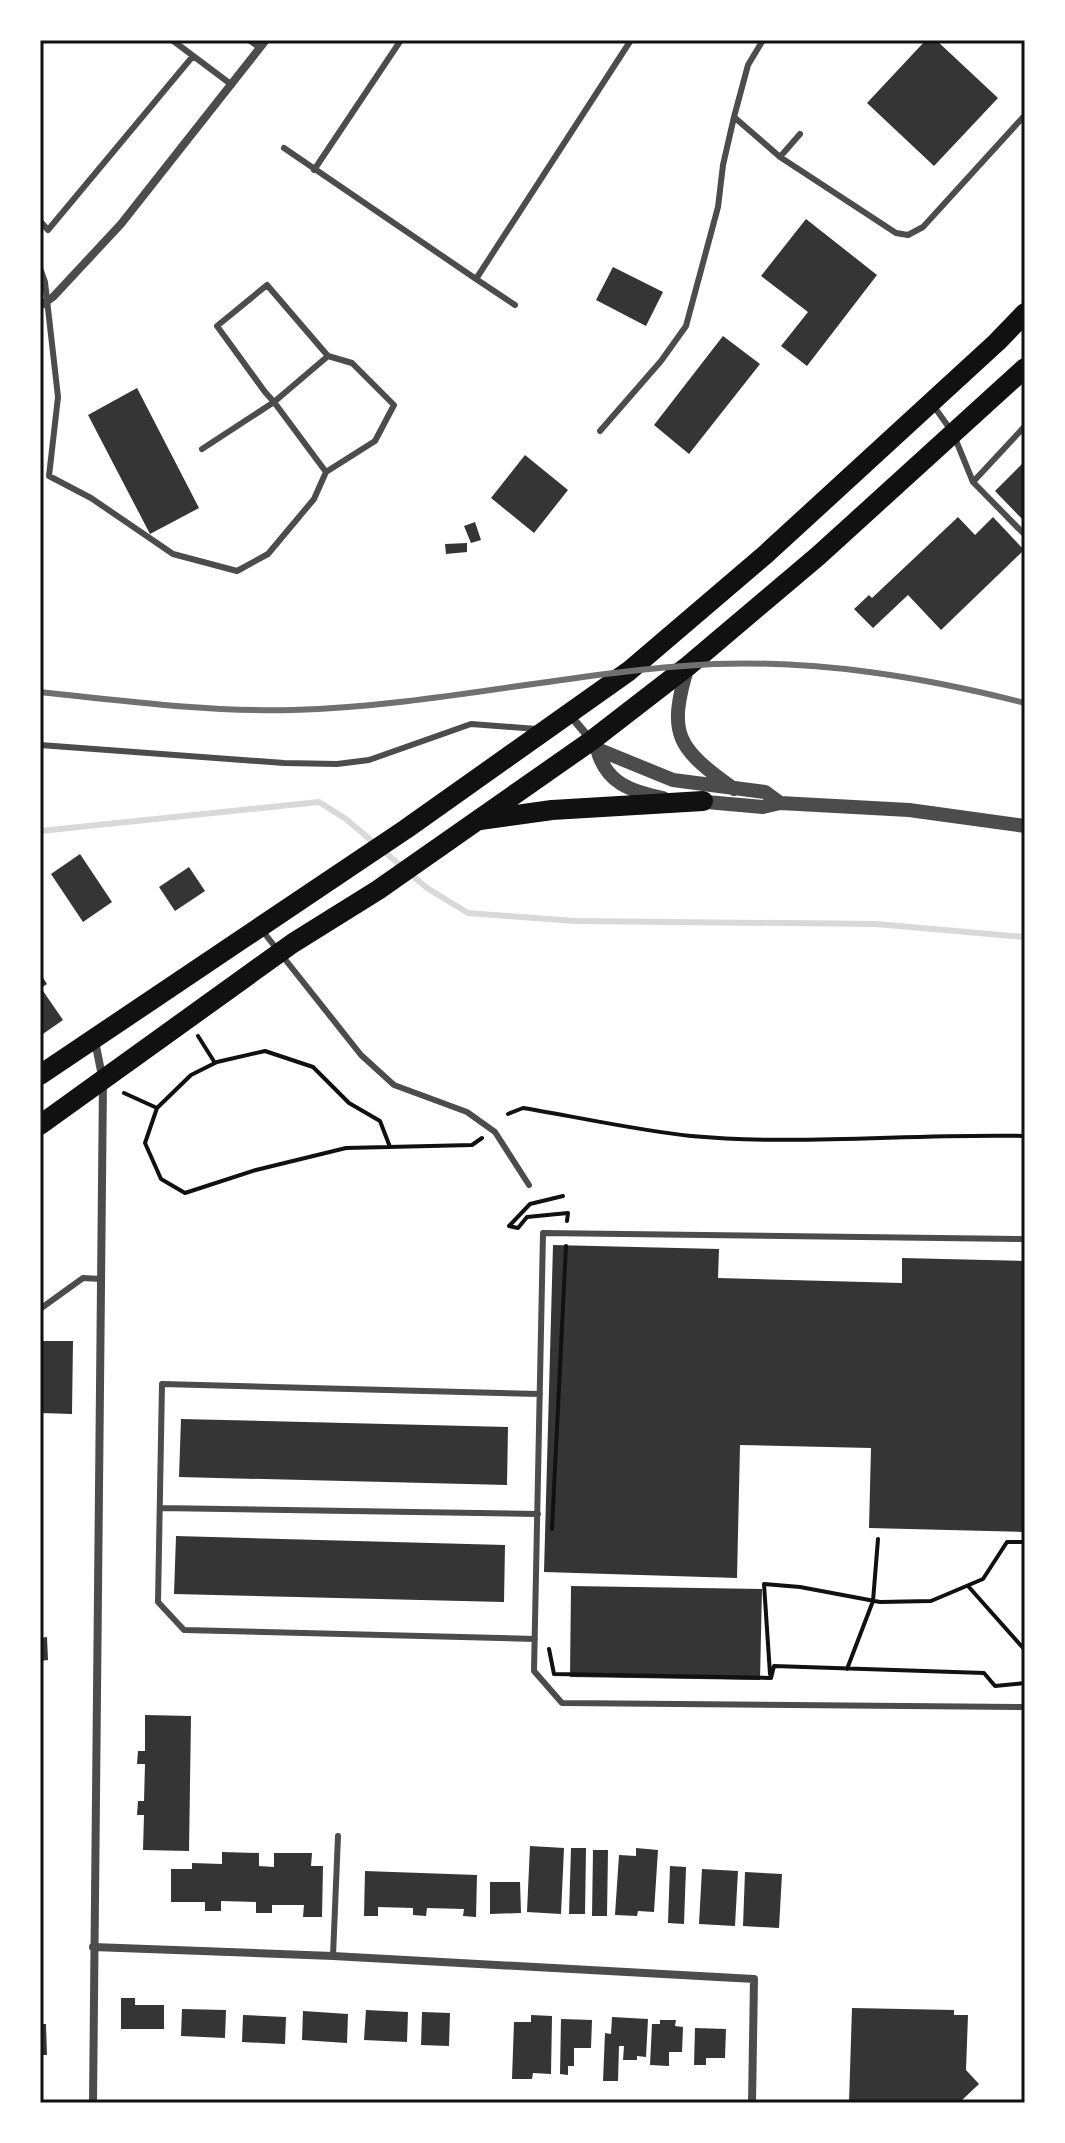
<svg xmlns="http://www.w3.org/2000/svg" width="1065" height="2143" font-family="Overpass,sans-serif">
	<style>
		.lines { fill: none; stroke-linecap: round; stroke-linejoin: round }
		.stream { stroke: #d9d9d9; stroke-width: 6 }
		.building { fill: #353535 }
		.path { stroke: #111; stroke-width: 4 }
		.service { stroke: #4c4c4c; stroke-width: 6 }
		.minor { stroke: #4c4c4c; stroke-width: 8 }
		.tertiary { stroke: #4c4c4c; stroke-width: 14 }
		.primary { stroke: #111; stroke-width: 20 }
		.rail { stroke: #707070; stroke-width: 6 }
		.neatline { fill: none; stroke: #111; stroke-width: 3 }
	</style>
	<rect width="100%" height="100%" fill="#fff"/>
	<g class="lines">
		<!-- stream -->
		<path class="stream" d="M 40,831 L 319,802 L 346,819 L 427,888 L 468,913 L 575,921 L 876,924 L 1025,937"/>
	</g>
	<!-- building -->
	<path class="building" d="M 926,40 L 936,40 L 998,98 L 934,166 L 867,103 Z
		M 806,219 L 877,275 L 807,366 L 781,346 L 808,312 L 761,276 Z
		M 613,267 L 663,292 L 646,326 L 596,300 Z
		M 723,336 L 760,364 L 689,454 L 654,425 Z
		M 137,388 L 199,508 L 150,534 L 88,415 Z
		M 525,455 L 568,490 L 534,533 L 491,498 Z
		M 1025,461 L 1025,522 L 995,491 Z
		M 958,517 L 975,535 L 993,517 L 1024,550 L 941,630 L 908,595 L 873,628 L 854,609 L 869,595 L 872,598 Z
		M 475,522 L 481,540 L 471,543 L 464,526 Z
		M 467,543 L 467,552 L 446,554 L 445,544 Z
		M 80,854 L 112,902 L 83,922 L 51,874 Z
		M 189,867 L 205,891 L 175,911 L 159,887 Z
		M 40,973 L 47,984 L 41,988 L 63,1020 L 40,1036 Z
		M 553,1245 L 719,1249 L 718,1278 L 902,1283 L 902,1258 L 1025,1261 L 1025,1532 L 869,1528 L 871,1448 L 740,1445 L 737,1578 L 544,1572 Z
		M 40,1341 L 73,1341 L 72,1414 L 40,1413 Z
		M 181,1419 L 508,1427 L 507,1485 L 179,1477 Z
		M 176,1536 L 505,1545 L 504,1602 L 174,1594 Z
		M 571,1586 L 762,1589 L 760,1680 L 570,1677 Z
		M 47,1637 L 48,1660 L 40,1661 L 40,1638 Z
		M 145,1715 L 191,1716 L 189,1851 L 143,1850 L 144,1815 L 137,1815 L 138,1801 L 144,1801 L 145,1764 L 137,1764 L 138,1751 L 145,1751 Z
		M 530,1846 L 564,1848 L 561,1914 L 527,1912 Z
		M 571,1848 L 586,1848 L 585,1914 L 569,1914 Z
		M 636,1848 L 658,1850 L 654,1912 L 638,1911 L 637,1916 L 615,1915 L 619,1855 L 636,1856 Z
		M 593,1850 L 608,1850 L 607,1916 L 592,1916 Z
		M 222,1852 L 259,1853 L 259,1866 L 274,1867 L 274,1853 L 312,1853 L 311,1866 L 323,1866 L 322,1917 L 303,1917 L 304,1905 L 272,1905 L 272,1913 L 256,1913 L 256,1902 L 221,1901 L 221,1911 L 205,1911 L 205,1902 L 171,1902 L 171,1869 L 192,1869 L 192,1863 L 222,1864 Z
		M 670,1866 L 686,1867 L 684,1924 L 668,1923 Z
		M 702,1869 L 738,1871 L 735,1926 L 699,1924 Z
		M 365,1871 L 477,1875 L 476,1917 L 463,1916 L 464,1909 L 427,1908 L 426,1916 L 413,1915 L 413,1908 L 378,1907 L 378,1916 L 364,1916 Z
		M 745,1872 L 782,1874 L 779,1928 L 743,1926 Z
		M 490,1882 L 520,1882 L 521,1913 L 490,1914 Z
		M 121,1998 L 135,1998 L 135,2005 L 164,2005 L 164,2029 L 121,2029 Z
		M 852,2008 L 954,2010 L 954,2015 L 968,2015 L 966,2070 L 979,2084 L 961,2101 L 963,2103 L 849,2103 Z
		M 182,2009 L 226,2010 L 225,2038 L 181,2036 Z
		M 366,2010 L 408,2012 L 407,2042 L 364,2040 Z
		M 303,2011 L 348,2014 L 347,2043 L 302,2040 Z
		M 422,2012 L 450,2013 L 449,2046 L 421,2045 Z
		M 243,2015 L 286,2017 L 285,2044 L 242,2042 Z
		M 531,2015 L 552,2016 L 551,2074 L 533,2073 L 532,2079 L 512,2079 L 514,2022 L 531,2022 Z
		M 612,2017 L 648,2019 L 646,2057 L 637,2056 L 637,2060 L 623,2060 L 624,2046 L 619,2046 L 618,2081 L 603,2081 L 605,2033 L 611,2034 Z
		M 561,2019 L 592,2020 L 591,2048 L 574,2048 L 574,2066 L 568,2066 L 568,2075 L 560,2074 Z
		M 660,2020 L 676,2020 L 675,2026 L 683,2027 L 682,2052 L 669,2052 L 669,2066 L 650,2065 L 652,2024 L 660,2024 Z
		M 40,2024 L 46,2024 L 47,2055 L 40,2055 Z
		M 695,2028 L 726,2029 L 725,2058 L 706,2058 L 706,2065 L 694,2065 Z"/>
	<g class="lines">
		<!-- path -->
		<path class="path" d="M 198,1036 L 215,1063
			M 124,1093 L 157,1108 L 145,1143 L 161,1179 L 185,1193 L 256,1170 L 346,1148 L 472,1145 L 482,1138
			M 157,1108 L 191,1075 L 217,1062 L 265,1051 L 313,1067 L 349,1103 L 380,1121 L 390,1147
			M 508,1114 L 523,1108 C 578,1117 635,1130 691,1136 C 802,1146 914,1133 1025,1136
			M 563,1196 L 530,1204 L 509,1226 L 518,1228 L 527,1217 L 568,1213 L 567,1221
			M 552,1529 L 566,1246
			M 968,1586 L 1025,1650
			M 549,1649 L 554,1674 L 771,1678 L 774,1666 L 984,1673 L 995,1686 L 1025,1683
			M 847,1669 L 873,1601 L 878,1539
			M 770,1674 L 764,1584 L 800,1587 L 880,1602 L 931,1601 L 983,1579 L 1007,1542 L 1025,1542"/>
		<!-- service -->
		<path class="service" d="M 172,40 L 232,85
			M 249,40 L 260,48
			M 763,40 L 748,65 L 734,117 L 780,157 L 896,233 L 908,235 L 923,227 L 1025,115
			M 284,148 L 476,279 L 631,40
			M 780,157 L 800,134
			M 314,170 L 401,40
			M 40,221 L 48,230 L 193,56
			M 40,268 L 45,282 L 58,397 L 49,476 L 91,498 L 173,554 L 237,571 L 268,554 L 314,499 L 326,472 L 274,402 L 328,356 L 352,363 L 394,405 L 375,441 L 326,472
			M 476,279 L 515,305
			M 933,405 L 950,429
			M 600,431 L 661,361 L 686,326 L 718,207 L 723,165 L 734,117
			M 955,438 L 973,482 L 1025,535
			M 202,449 L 274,402 L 265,392 L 217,326 L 267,285 L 328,356
			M 973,482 L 1025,426
			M 40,745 L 284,763 L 337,764 L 369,760 L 471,724 L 537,729
			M 261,929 L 361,1055 L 394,1085 L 467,1112 L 495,1132 L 529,1185
			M 1025,1239 L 543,1233 L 534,1671 L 562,1703 L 1025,1707
			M 40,1309 L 83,1278 L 101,1279
			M 160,1508 L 538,1514
			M 535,1639 L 184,1630 L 158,1602 L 162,1384 L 540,1394
			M 333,1956 L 338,1836"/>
		<!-- minor -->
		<path class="minor" d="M 40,306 L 53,297 L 121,224 L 266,40
			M 569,714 L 591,740
			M 93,1947 L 333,1956 L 754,1979 L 752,2103
			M 93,2103 L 103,1081 L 95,1041"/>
		<!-- tertiary -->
		<path class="tertiary" d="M 688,666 C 667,735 677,748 734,789
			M 597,749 C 606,783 630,791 663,798
			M 597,749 L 673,780 L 765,792 L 780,803
			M 695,801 L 763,807 L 780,803 L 909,810 L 1025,826"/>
		<!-- primary -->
		<path class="primary" d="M 480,820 L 552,810 L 703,801
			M 40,1075 L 406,829 L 629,671 L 766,554 L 997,342 L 1025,313
			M 40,1125 L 293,943 L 378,890 L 591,741 L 688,666 L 818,556 L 1025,368"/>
		<!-- rail -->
		<path class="rail" d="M 40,692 C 124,701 209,712 293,710 C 435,706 573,671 714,664 C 820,660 923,677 1025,703"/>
	</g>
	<!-- border -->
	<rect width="1065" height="2143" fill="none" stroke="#ffffff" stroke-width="84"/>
	<rect x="42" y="42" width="981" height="2059" class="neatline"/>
</svg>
